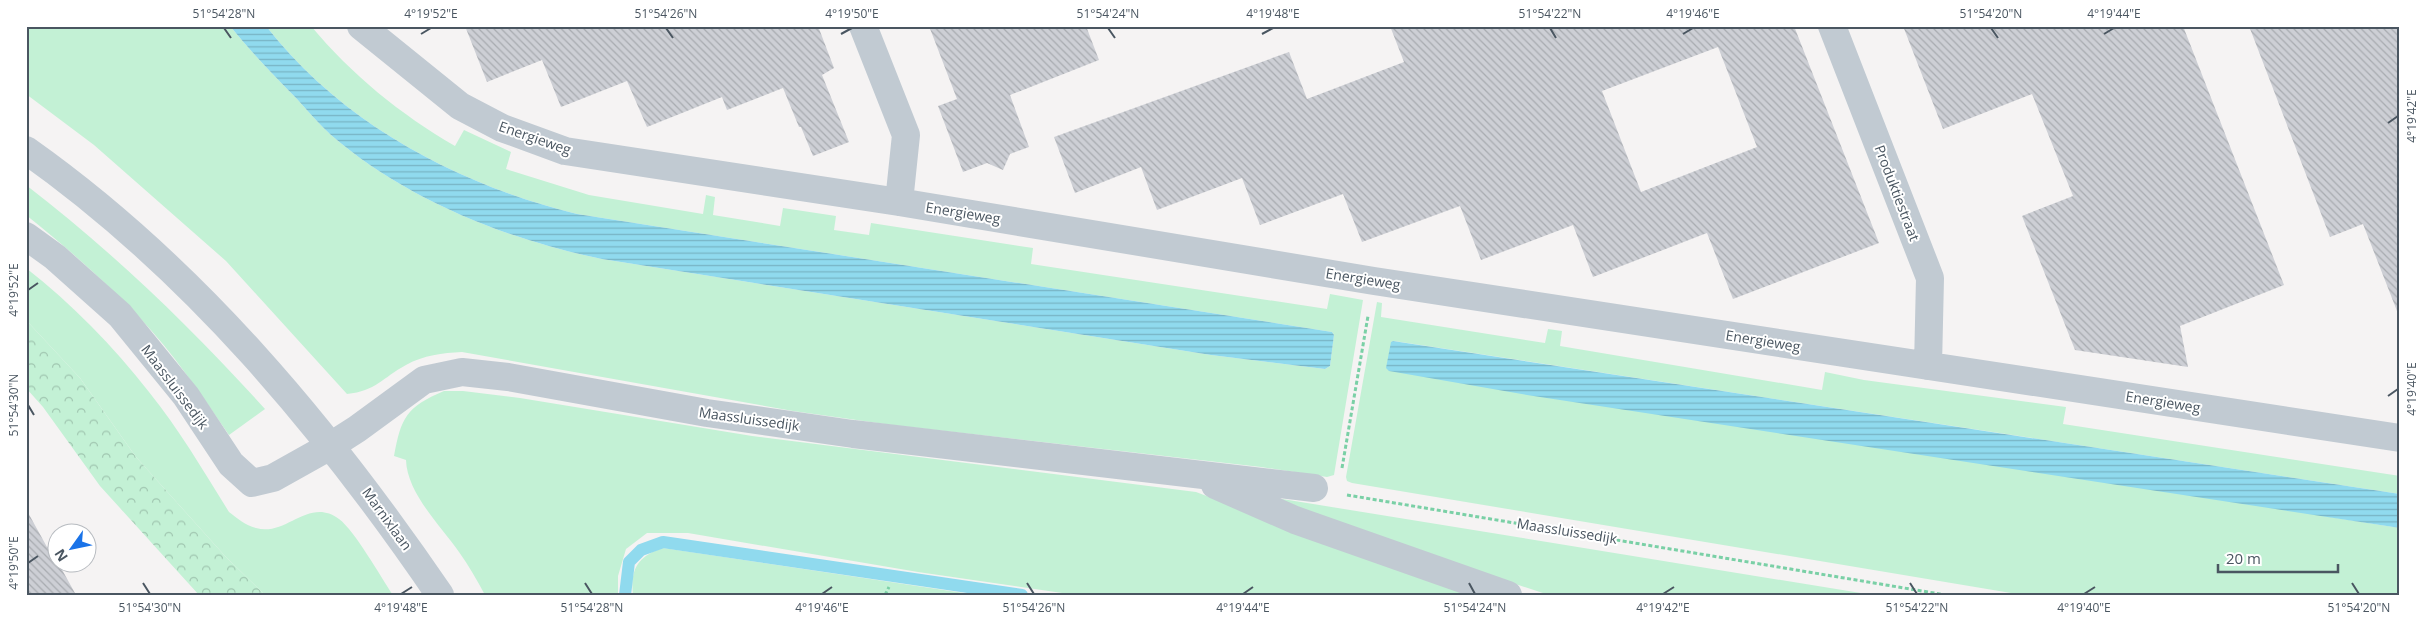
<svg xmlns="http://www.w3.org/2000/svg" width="2426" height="621" font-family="'Open Sans',sans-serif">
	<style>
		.green { fill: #c3f1d5 }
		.forest { fill: url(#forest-crowns) }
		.water { fill: url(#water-rules) }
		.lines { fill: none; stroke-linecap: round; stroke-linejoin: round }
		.stream { stroke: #90daee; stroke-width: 12 }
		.building { fill: url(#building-back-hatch); fill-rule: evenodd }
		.path { stroke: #7ad0a6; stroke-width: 3; stroke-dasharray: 4 2.5; stroke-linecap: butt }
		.minor { stroke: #c1cad2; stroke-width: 28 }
		.ticks { fill: none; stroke: #4a5661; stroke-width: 2 }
		.labels { text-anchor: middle; stroke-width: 4; stroke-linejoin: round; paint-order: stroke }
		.street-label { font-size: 14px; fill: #4a5661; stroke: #fff }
		.neatline { fill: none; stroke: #4a5661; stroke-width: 2 }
		.ticks-label { font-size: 12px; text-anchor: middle; fill: #4a5661 }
	</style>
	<defs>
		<pattern id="forest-crowns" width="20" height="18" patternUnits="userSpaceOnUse" patternTransform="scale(1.25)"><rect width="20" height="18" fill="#c3f1d5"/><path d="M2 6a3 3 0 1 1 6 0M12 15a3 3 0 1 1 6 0" fill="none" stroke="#a0c6b0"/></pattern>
		<pattern id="water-rules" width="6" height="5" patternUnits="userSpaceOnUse" patternTransform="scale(1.25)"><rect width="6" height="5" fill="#90daee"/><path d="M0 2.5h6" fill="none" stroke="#78b4c4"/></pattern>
		<pattern id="building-back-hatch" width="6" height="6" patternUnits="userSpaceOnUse" patternTransform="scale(1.25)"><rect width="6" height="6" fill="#cdcfd5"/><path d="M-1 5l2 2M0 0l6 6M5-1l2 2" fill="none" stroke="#a8abb0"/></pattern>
	</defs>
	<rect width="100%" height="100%" fill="#f5f3f3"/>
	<!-- green -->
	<path class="green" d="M 26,26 L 230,26 C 251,52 274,76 297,99 C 308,111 319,124 331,135 C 405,199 507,240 602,259 L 1211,355 L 1325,369 L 1330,366 L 1334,335 L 1332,332 L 577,214 C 459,185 342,124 266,26 L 311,26 C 352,75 400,114 455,146 L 464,130 L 511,152 L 506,169 L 589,195 L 703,214 L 706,195 L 715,197 L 713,215 L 780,226 L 783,208 L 836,216 L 834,230 L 869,235 L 871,223 L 1033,248 L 1031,264 L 1327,309 L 1330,294 L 1363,300 L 1334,475 L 1327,477 L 1261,467 L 892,425 L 793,411 L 462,352 C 442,353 424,355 406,365 C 382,378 376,391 347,394 L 226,261 L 94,145 L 26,94 Z
		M 26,185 C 113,252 192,328 265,409 L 229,435 C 201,394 173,353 139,317 C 104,280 66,247 26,215 Z
		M 26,268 C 72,304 113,346 149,392 C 179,429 204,472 229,512 C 238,519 245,525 256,528 C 286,537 309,496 339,519 C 355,531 380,576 393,595 L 265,595 L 225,556 L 136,457 L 80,378 L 26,320 Z
		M 1377,302 L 1382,303 L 1381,317 L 1545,343 L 1548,329 L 1562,331 L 1560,346 L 1822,390 L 1825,372 L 1864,380 L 2066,407 L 2063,424 L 2400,476 L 2400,494 L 1394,341 L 1391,342 L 2336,518 L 2400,528 L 2400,595 L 2023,595 L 1352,483 L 1347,481 L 1346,477 Z
		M 444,391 L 463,391 L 520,398 L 752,436 L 1196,492 L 1469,595 L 1076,595 L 918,572 L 688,533 L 647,533 L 626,549 L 618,576 L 618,595 L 485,595 C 477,580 469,566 459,552 C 440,525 407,493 406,460 L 394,456 C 401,418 406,407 444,391 Z
		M 1264,496 L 1873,595 L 1549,595 L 1291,510 Z
		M 663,548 L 977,595 L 633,595 C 630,569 638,556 663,548 Z"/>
	<!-- forest -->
	<path class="forest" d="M 26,320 L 80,378 L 136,457 L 225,556 L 265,595 L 199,595 L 100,486 L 43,407 L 26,388 Z"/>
	<!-- water -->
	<path class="water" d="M 230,26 L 266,26 C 342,124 459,185 577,214 L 1332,332 L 1334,335 L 1330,366 L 1325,369 L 1211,355 L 602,259 C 507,240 405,199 331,135 C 319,124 308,111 297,99 C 274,76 251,52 230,26 Z
		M 1393,341 L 2400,494 L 2400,528 L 1527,395 L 1389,371 L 1386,368 L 1391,342 Z"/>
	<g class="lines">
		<!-- stream -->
		<path class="stream" d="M 625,595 L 629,562 L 641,550 L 663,542 L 1022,595"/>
	</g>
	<!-- building -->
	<path class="building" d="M 465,26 L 818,26 L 834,68 L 822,75 L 849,142 L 813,156 L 801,127 L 799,127 L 783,88 L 727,110 L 722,97 L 647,127 L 627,81 L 561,107 L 542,60 L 487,82 Z
		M 929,26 L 1086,26 L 1099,60 L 1010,95 L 1029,147 L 1010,154 L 1003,170 L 987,163 L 963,172 L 938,106 L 957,99 Z
		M 1390,26 L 1794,26 L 1879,243 L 1733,299 L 1707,233 L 1593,277 L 1573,225 L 1481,260 L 1460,206 L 1362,242 L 1343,194 L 1260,225 L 1242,178 L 1157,210 L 1141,167 L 1075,193 L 1054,137 L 1289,52 L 1307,99 L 1404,62 ZM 1718,47 L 1757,147 L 1641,192 L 1602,91 Z
		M 1903,26 L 2183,26 L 2284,285 L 2180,326 L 2188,367 L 2075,350 L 2022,216 L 2073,196 L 2032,94 L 1943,129 Z
		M 2249,26 L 2400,26 L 2400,311 L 2397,311 L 2363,224 L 2330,237 Z
		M 26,509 L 47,547 L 49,546 L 76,595 L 26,595 Z"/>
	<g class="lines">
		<!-- path -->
		<path class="path" d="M 1342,468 L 1368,316
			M 1347,495 L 1946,595
			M 885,595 L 889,587"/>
		<!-- minor -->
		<path class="minor" d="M 361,26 L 460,106 L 502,128 L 565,151 L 899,202 L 1374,281 L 2400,438
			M 863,26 L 906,135 L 899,202
			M 1832,26 L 1930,278 L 1928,366
			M 26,150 C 193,268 326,428 440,595
			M 26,236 L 55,257 L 120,315 L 186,396 L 231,464 L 252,483 L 273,478 L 332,445 L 357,429 L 424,380 L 462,372 L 508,377 L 707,413 L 853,434 L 1314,488
			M 1215,485 L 1295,520 L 1508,595"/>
	</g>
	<!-- ticks -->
	<path class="ticks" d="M 224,28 L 231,38M 666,28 L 673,38M 1108,28 L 1115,38M 1550,28 L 1556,38M 1991,28 L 1998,38M 421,34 L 431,28M 841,34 L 852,28M 1262,34 L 1273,28M 1683,34 L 1693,28M 2104,34 L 2114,28M 2388,123 L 2398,116M 28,290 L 38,283M 2388,396 L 2398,389M 28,405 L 34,415M 28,563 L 38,556M 143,583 L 150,594M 585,583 L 592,594M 1027,583 L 1034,594M 1469,583 L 1475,594M 1910,583 L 1917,594M 2352,583 L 2359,594M 401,594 L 412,587M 822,594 L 832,587M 1243,594 L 1253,587M 1663,594 L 1674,587M 2084,594 L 2095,587"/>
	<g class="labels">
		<!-- street labels -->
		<g class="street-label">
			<text transform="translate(535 138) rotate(19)" y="5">Energieweg</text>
			<text transform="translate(1897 193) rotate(69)" y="5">Produktiestraat</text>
			<text transform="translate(963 213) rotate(9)" y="5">Energieweg</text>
			<text transform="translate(1363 279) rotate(9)" y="5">Energieweg</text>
			<text transform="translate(1763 341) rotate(9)" y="5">Energieweg</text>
			<text transform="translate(175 387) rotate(53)" y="5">Maassluissedijk</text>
			<text transform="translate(2163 402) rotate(9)" y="5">Energieweg</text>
			<text transform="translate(749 419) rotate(8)" y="5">Maassluissedijk</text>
			<text transform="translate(387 519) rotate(54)" y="5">Marnixlaan</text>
			<text transform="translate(1567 531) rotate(9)" y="5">Maassluissedijk</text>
		</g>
	</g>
	<!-- border -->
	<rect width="2426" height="621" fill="none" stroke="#ffffff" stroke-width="55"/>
	<!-- north arrow -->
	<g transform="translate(72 548) rotate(237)"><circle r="24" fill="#ffffff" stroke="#b7bbc0"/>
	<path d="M0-4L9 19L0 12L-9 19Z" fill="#1a73e8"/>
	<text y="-8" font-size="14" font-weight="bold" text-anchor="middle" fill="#4a5661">N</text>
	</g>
	<!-- scale -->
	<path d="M2218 564v8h120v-8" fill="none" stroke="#4a5661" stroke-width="2.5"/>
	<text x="2226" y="564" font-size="15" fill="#4a5661" stroke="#ffffff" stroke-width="4" paint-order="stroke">20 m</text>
	<rect x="28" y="28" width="2370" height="566" class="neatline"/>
	<g class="ticks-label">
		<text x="224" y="18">51°54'28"N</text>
		<text x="431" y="18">4°19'52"E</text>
		<text x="666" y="18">51°54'26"N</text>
		<text x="852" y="18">4°19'50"E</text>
		<text x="1108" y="18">51°54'24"N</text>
		<text x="1273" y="18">4°19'48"E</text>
		<text x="1550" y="18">51°54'22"N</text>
		<text x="1693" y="18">4°19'46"E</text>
		<text x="1991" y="18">51°54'20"N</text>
		<text x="2114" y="18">4°19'44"E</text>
		<text transform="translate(2412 116) rotate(-90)" y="4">4°19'42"E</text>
		<text transform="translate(14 290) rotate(-90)" y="4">4°19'52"E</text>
		<text transform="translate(2412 389) rotate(-90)" y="4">4°19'40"E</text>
		<text transform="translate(14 405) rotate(-90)" y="4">51°54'30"N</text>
		<text transform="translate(14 563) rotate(-90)" y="4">4°19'50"E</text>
		<text x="150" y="612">51°54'30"N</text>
		<text x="401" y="612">4°19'48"E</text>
		<text x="592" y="612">51°54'28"N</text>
		<text x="822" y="612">4°19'46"E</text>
		<text x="1034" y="612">51°54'26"N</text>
		<text x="1243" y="612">4°19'44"E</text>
		<text x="1475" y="612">51°54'24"N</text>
		<text x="1663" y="612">4°19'42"E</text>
		<text x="1917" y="612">51°54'22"N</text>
		<text x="2084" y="612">4°19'40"E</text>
		<text x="2359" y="612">51°54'20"N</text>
	</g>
</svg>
